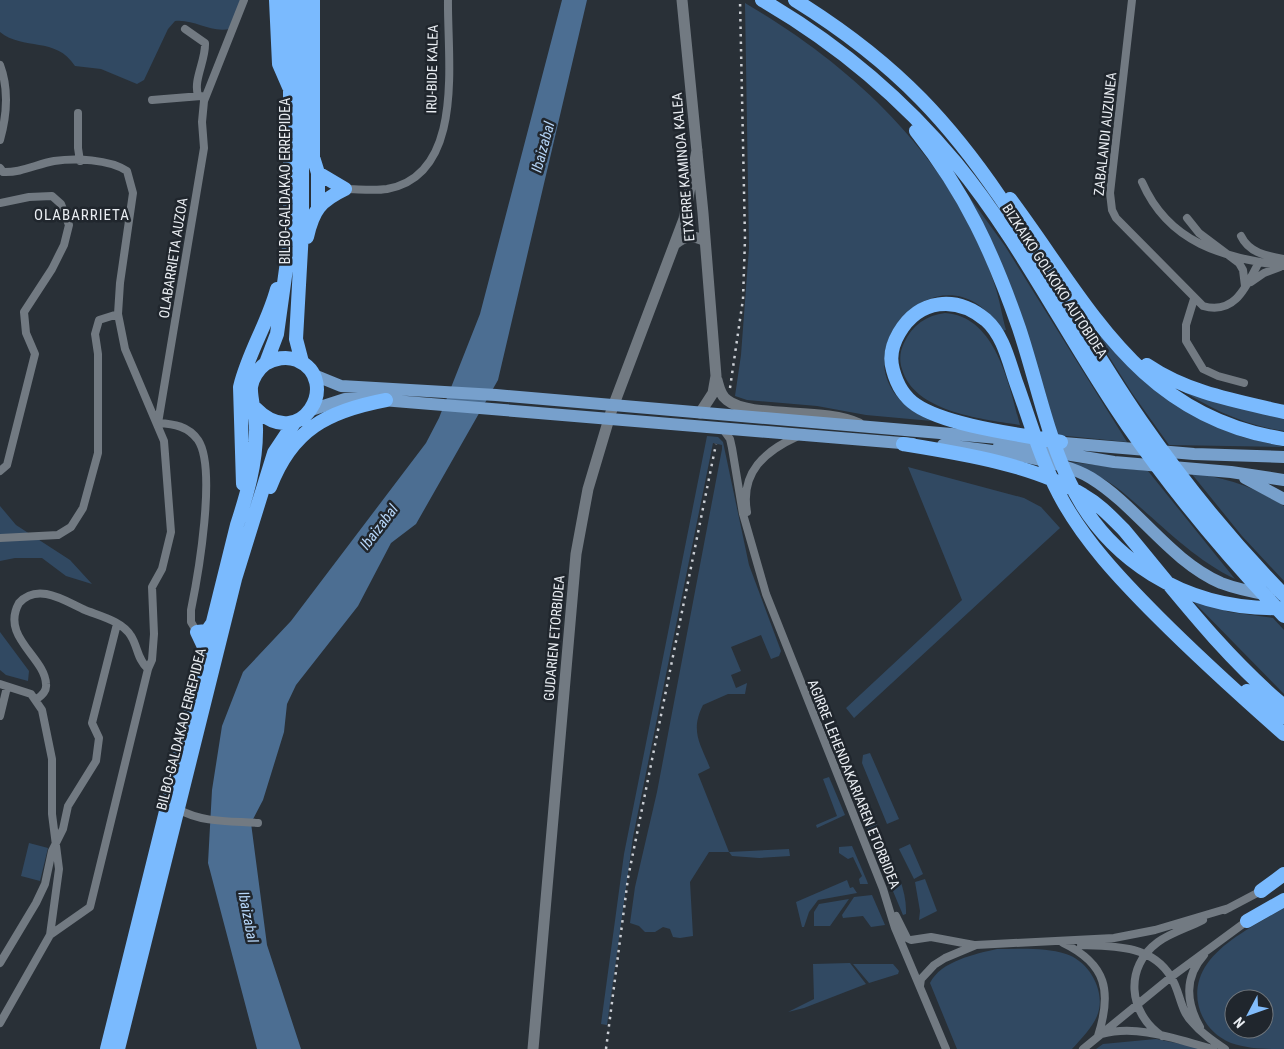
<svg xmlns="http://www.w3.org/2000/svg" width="1284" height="1049" font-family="'Roboto Condensed',sans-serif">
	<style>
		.green { fill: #314962; fill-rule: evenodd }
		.water { fill: #4c6e92 }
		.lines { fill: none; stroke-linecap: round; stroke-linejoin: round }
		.street { stroke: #727a82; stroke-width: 8 }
		.secondary { stroke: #727a82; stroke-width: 11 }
		.primary { stroke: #77a0cc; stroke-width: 12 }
		.highway { stroke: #7abafe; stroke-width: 14 }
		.rail { stroke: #cbcfd5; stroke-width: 2.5; stroke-dasharray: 2.5 5; stroke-linecap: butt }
		.labels { text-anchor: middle; stroke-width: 5; stroke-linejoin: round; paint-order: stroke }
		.street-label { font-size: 14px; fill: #e9edf2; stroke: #20262d }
		.water-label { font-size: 15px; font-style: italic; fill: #b6d6f9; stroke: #20262d }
		.neighbourhood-label { font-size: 15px; letter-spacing: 1px; fill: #e9edf2; stroke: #20262d }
	</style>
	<rect width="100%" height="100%" fill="#293037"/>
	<!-- green -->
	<path class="green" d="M 0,0 L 247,0 L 230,29 C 209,33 195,19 175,21 L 168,29 L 144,80 L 137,84 L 101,69 L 75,66 C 56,36 23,51 0,32 Z
		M 745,3 C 855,67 955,161 995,286 C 1000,301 1002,316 1006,330 L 1001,331 C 944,230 814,370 932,421 L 866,415 L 817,406 L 747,400 L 735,396 L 741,355 L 749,248 Z
		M 957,180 L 1005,246 L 1127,442 L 1057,435 Z
		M 945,313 C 996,316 1009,385 1020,425 C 982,419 914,412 902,369 C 899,360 900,351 904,343 C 912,325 927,315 945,313 Z
		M 1084,317 L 1119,355 L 1160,392 L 1203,420 L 1242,437 L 1284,447 L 1169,445 L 1132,393 Z
		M 1175,386 L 1284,417 L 1284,431 C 1243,425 1209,408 1175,386 Z
		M 707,436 L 718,437 L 723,442 L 749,565 L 781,651 L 779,656 L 771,659 L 761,635 L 731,647 L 741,671 L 731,675 L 736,688 L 747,683 L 745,694 L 728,694 L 703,705 C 690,731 700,743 710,768 L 698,774 L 729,852 L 789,849 L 790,856 L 759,858 L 732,856 L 729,852 L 709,852 L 690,882 L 693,936 L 680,938 L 673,937 L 670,929 L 663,927 L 655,932 L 645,932 L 639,926 L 630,923 L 635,887 L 657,792 L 722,449 L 722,445 L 713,443 L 633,837 L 607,1025 L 601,1024 L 624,854 Z
		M 1070,462 L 1148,471 L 1235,579 C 1190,557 1158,521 1120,490 C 1105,478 1087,470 1070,462 Z
		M 908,467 L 1024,498 L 1041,507 L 1060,528 L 854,718 L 846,708 L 962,600 Z
		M 1191,473 C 1227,478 1253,486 1284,506 L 1284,581 L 1242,536 Z
		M 0,506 L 16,525 L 70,560 L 92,584 L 66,576 L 42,558 L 15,558 L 0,561 Z
		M 1188,596 L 1229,612 L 1273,618 L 1284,630 L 1284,694 Z
		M 0,632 L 29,671 L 28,681 L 6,675 L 0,670 Z
		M 870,753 L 899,819 L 887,824 L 862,763 L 863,755 Z
		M 841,766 L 855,773 L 879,830 L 873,833 L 876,840 L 872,841 Z
		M 829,777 L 845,815 L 817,828 L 816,825 L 837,816 L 823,779 Z
		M 29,843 L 48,848 L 40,881 L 21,876 Z
		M 910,844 L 923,874 L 914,879 L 899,849 Z
		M 878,845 L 881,851 L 887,849 C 896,870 907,890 906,914 L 903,915 L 874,846 Z
		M 852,846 L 867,881 L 868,884 L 860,884 L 859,879 L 862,876 L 853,857 L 848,859 L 839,853 L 839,847 Z
		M 925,879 L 937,911 L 919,920 L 920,911 L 915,882 Z
		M 847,880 L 850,888 L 853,887 L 857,893 L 818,900 L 809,912 L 804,927 L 802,927 L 796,902 Z
		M 872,895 L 885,925 L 871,927 L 863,916 L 843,918 L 842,915 L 854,897 Z
		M 849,899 L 830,926 L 814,926 L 814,912 L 819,904 Z
		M 1284,908 L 1284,1049 C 1266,1049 1248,1049 1231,1043 C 1199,1030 1187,992 1207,964 C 1225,939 1258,924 1284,908 ZM 1234,999 L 1264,999 L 1264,1029 L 1234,1029 Z
		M 997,949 C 1019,949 1045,947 1066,954 C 1089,961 1107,992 1097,1016 C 1092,1028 1081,1039 1072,1049 L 957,1049 L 930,983 C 941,961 975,954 997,949 Z
		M 850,963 L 866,984 L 804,1008 L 788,1012 L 814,999 L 813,964 Z
		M 853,964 L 893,964 L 899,971 L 898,974 L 869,983 Z
		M 1156,1039 L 1206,1049 L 1096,1049 L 1103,1044 Z"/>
	<!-- water -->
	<path class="water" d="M 562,0 L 587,0 L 498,380 L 416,524 L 391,543 L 358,606 L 296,685 L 287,704 L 284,732 L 263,800 L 251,823 L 267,945 L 301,1049 L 257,1049 L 208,863 L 212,790 L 222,726 L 243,672 L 291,621 L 426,443 L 439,418 L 480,314 Z"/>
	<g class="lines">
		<!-- street -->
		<path class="street" d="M 1132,0 L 1110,193 L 1112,210 L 1116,218 L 1203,306 C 1235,315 1246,287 1259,262
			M 185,29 L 205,43 C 206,60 193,80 198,95
			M 0,65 C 9,89 7,115 0,140
			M 152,100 L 201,96
			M 78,113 L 78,148 L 80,161
			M 0,168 L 3,172 C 21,173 37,164 54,161 C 75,158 109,159 127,171 L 133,193 L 120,283 L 118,314 L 125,349 L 164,441 L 171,532 L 162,569 L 152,587 L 154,634 L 152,660 L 148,669 L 90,907 L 50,935
			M 1142,182 C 1169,244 1223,257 1284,266
			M 345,189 C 358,189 374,191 387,189 C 466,175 447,58 448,0
			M 0,203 L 29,197 L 52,196 L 61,204 L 69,225 L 64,245 L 52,269 L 24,312 L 26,333 L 35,354 L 7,465 L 0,471
			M 1187,218 L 1199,233 L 1239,263 L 1243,270 L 1245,286
			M 1241,236 C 1249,253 1267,256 1284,259
			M 1251,282 L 1264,273 L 1280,267
			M 1194,299 L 1186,325 L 1186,341 L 1203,369 L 1218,376 L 1244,383
			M 722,428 L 730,439 L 732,448 L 743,514 L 766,594 L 883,889 L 895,928 L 946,1049
			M 747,512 C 740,472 765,451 798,436
			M 0,538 L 58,535 L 71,527 L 83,508 L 98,453 L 98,354 L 95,334 L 99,320 L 118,314
			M 197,632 L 191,622 L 191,610 C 198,576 217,468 198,440 C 188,426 174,424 158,423 L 204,148 L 202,122 L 204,101 L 244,0
			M 0,684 L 31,694 L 42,710 L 52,759 L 52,814 L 59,869 L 50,935 L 0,1023
			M 37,699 C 42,695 47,691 46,684 C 45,657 0,637 19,603 C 38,582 65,601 85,610 C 100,616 122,621 131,636 C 138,647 137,659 148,669
			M 0,716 L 7,687
			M 178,809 C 202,823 231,821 258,823
			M 1225,910 L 1261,891
			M 896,916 L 907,938 L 911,940 L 931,937 L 974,945
			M 1063,943 C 1107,964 1112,992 1098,1036
			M 1081,945 C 1114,946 1152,945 1171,977 C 1180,991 1180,1010 1192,1022 C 1201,1033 1213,1041 1225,1049
			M 0,963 L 36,903 L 45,884 L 52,851 L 63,829 L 68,806 L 96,761 L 99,738 L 92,723 L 117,624
			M 920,986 L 921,979 L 934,965 L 945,958 L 976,945 L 1114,938 L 1155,930 L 1229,908
			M 1200,1027 C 1186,1003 1184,977 1204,955
			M 1102,1034 C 1138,1024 1178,1040 1213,1049
			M 1162,1036 C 1128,1013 1124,967 1158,942 C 1172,932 1188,928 1203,920
			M 1083,1049 L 1171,977 L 1247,921"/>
		<!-- secondary -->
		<path class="secondary" d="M 682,0 L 703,213 L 716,376 L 713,393 L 700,413
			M 675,244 C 686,235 693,235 705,241
			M 717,380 C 719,387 720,395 727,400 C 750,419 825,407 859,424
			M 533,1049 L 576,554 L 588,489 L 611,412 L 684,219 L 697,150"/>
		<!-- primary -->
		<path class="primary" d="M 314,375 L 341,386 L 496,395 L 1010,439
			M 311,410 L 345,399 L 370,399 L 913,444
			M 1052,442 L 1194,454 L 1284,457
			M 999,443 L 1114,462 L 1231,472 L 1284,480
			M 943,445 C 982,449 1058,458 1091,478 C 1138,507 1169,560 1221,583 C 1237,589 1252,592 1269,595
			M 1245,478 L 1284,499"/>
		<!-- highway -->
		<path class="highway" d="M 276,0 L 279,64 L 289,87
			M 302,0 L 302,231 L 296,339 L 302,362
			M 313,0 L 313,157 L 318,173 L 345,189
			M 762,0 C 836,43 901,97 956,163 C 1021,242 1069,341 1128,426 C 1175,494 1227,556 1284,616
			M 795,0 C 840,28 884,61 921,99 C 1012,192 1067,315 1141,421 C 1184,483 1231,541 1284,595
			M 916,131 C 966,194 993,253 1019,328 C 1035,376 1045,426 1065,472 C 1103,561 1187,611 1282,608
			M 1010,199 C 1089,305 1139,417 1284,439
			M 318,207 L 318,173
			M 307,237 C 313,210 320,201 345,189
			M 266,363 L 277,334 L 290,240 L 290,0
			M 1147,365 C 1188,393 1237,401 1284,412
			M 1061,442 C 1023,435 947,426 916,405 C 904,397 897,385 893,370 C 889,357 892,345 899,333 C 919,299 956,295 986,320 C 1004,336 1009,363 1017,385 C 1030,421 1041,460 1059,494 C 1083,540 1121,580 1158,617 C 1199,658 1241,696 1284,734
			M 903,444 C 959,453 1035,465 1083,495 C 1099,504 1111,517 1124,530 C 1175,591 1222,654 1284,706
			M 243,484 L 240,387 C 248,353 268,323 277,289
			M 270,487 C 292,429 328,411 386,400
			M 206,651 L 197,632 L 207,631 L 212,624
			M 1247,691 L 1284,717
			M 1261,891 L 1284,874
			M 1247,921 L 1284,900
			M 107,1049 L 237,525 C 247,494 256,464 256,432 C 257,418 250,399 251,387 C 252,379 258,369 265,364 C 274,358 287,356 297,360 C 343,380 301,455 255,408
			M 118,1049 L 235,579 L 274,453 L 294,423"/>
		<!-- rail -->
		<path class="rail" d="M 730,388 L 743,299 L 745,239 L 740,0
			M 606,1049 L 628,878 L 716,444"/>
	</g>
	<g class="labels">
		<!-- street labels -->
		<g class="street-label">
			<text transform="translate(432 69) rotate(-89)" y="5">IRU-BIDE KALEA</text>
			<text transform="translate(1105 134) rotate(-84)" y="5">ZABALANDI AUZUNEA</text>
			<text transform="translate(683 167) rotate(-95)" y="5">ETXERRE KAMINOA KALEA</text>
			<text transform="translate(285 181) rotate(-90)" y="5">BILBO-GALDAKAO ERREPIDEA</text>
			<text transform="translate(173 258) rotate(-81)" y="5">OLABARRIETA AUZOA</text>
			<text transform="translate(1055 281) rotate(57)" y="5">BIZKAIKO GOLKOKO AUTOBIDEA</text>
			<text transform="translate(554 638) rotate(-85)" y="5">GUDARIEN ETORBIDEA</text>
			<text transform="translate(181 729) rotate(-76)" y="5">BILBO-GALDAKAO ERREPIDEA</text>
			<text transform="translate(854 784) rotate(68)" y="5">AGIRRE LEHENDAKARIAREN ETORBIDEA</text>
		</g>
		<!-- water labels -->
		<g class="water-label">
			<text transform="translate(543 147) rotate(-75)" y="5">Ibaizabal</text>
			<text transform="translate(379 527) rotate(-53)" y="5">Ibaizabal</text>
			<text transform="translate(248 917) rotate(79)" y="5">Ibaizabal</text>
		</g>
		<!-- neighbourhood labels -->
		<g class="neighbourhood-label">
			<text x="82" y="220">OLABARRIETA</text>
		</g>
	</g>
	<!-- north arrow -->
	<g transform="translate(1249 1014) rotate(229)"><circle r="24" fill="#20262d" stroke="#70767c"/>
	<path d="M0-4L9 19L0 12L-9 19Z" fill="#82bcfa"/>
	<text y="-8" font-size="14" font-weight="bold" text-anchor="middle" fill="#e9edf2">N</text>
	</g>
</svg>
